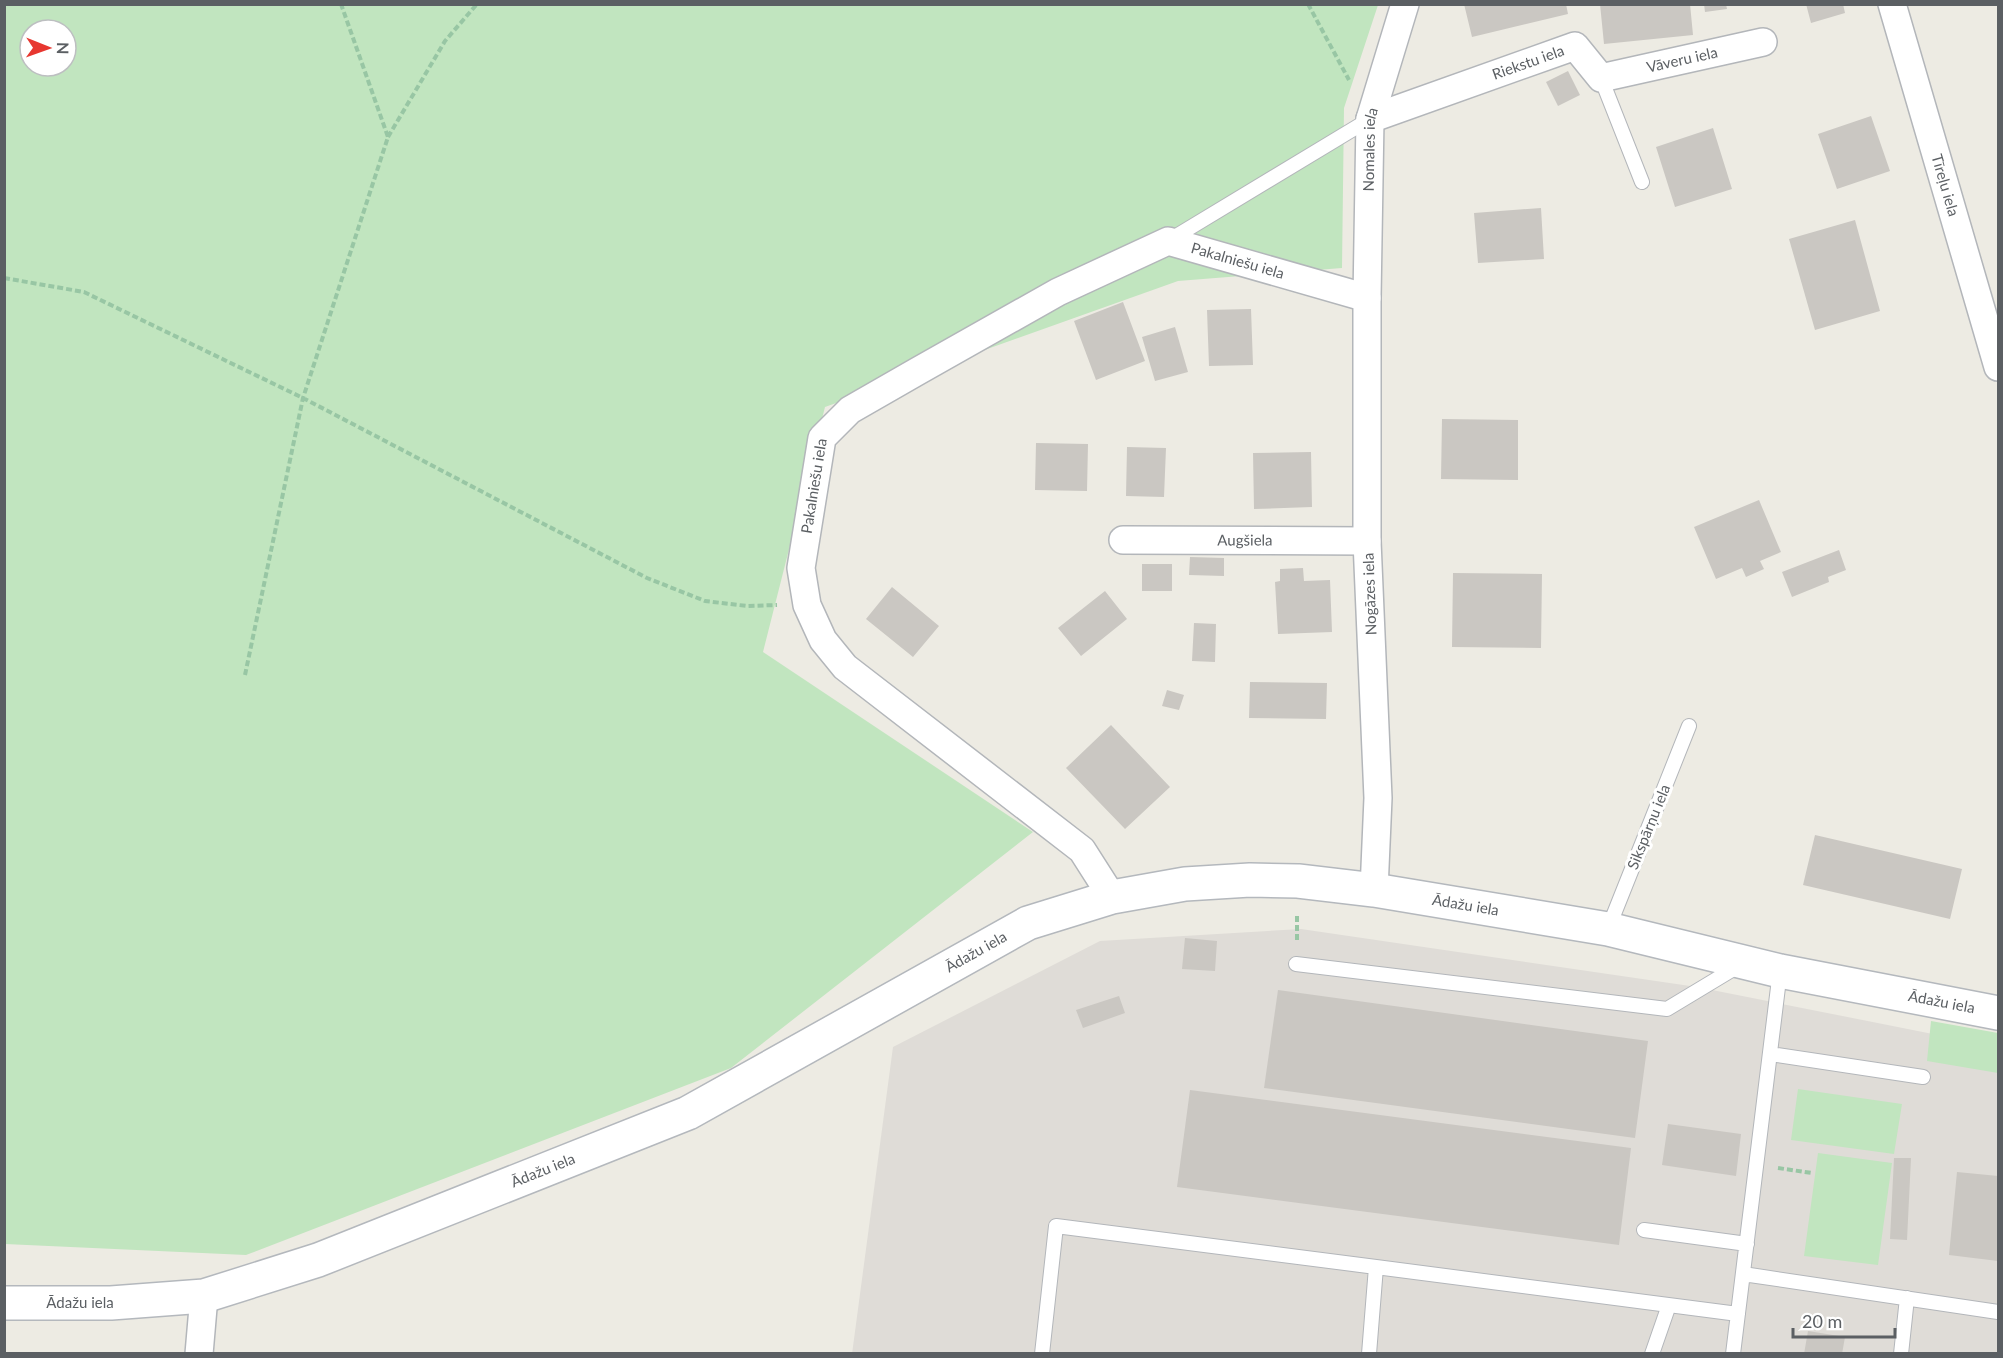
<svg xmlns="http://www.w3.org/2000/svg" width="2003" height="1358" font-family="Lato,sans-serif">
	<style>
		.industrial { fill: #dfdcd7 }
		.green { fill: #c1e5bf; fill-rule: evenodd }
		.building { fill: #cac7c2 }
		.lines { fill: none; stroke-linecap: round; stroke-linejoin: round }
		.lane-casing { stroke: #b3b6ba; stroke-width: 16 }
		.street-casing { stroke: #b3b6ba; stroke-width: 30 }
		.secondary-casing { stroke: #b4b8bd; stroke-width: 36 }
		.path { stroke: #98c6a4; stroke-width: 4; stroke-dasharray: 6 3; stroke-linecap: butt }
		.lane { stroke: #fff; stroke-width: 14 }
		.street { stroke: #fff; stroke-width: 27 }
		.secondary { stroke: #fff; stroke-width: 33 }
		.labels { text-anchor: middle; stroke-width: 6; stroke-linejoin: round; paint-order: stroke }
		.street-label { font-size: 15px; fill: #5b5f63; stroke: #fff }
	</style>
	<rect width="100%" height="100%" fill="#edebe3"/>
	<!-- industrial -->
	<path class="industrial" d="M 1301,929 L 1697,987 L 1998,1047 L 1998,1353 L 852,1354 L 893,1047 L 1100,941 Z"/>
	<!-- green -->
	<path class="green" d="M 5,5 L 1378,5 L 1344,108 L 1342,268 L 1178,281 L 825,407 L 763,652 L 1033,832 L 731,1068 L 246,1255 L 5,1244 ZM 30,30 L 66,30 L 66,66 L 30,66 Z
		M 1931,1021 L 1998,1033 L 1998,1073 L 1927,1061 Z
		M 1798,1089 L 1902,1104 L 1894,1154 L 1791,1140 Z
		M 1818,1153 L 1892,1163 L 1878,1265 L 1804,1256 Z"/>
	<!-- building -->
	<path class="building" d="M 1464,4 L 1566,4 L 1568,14 L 1472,37 Z
		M 1600,4 L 1690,4 L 1693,35 L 1604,44 Z
		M 1704,4 L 1726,4 L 1727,9 L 1705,12 Z
		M 1806,4 L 1843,4 L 1845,13 L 1811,23 Z
		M 1568,71 L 1580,95 L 1558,106 L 1546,82 Z
		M 1871,116 L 1890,171 L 1837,189 L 1818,134 Z
		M 1713,128 L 1732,189 L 1675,207 L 1656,147 Z
		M 1541,208 L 1544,259 L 1478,263 L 1474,213 Z
		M 1855,220 L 1880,311 L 1815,330 L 1789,239 Z
		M 1123,302 L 1145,361 L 1096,380 L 1074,321 Z
		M 1251,309 L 1253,365 L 1209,366 L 1207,310 Z
		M 1175,327 L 1188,372 L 1155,381 L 1142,337 Z
		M 1442,419 L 1518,420 L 1518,480 L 1441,479 Z
		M 1036,443 L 1088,444 L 1087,491 L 1035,490 Z
		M 1127,447 L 1166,448 L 1164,497 L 1126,496 Z
		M 1311,452 L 1312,507 L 1254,509 L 1253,453 Z
		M 1759,500 L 1781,552 L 1760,561 L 1764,569 L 1746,577 L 1742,568 L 1716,579 L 1694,527 Z
		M 1839,550 L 1846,570 L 1828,577 L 1829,582 L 1792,597 L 1782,572 Z
		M 1190,557 L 1224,558 L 1224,576 L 1189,575 Z
		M 1142,564 L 1172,564 L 1172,591 L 1142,591 Z
		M 1303,568 L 1304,581 L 1330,580 L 1332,632 L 1278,634 L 1275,582 L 1280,581 L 1280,569 Z
		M 1453,573 L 1542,574 L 1541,648 L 1452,647 Z
		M 892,587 L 939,626 L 913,657 L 866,619 Z
		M 1105,591 L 1127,619 L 1081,656 L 1058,628 Z
		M 1194,623 L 1216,624 L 1215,662 L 1192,661 Z
		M 1250,682 L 1327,683 L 1326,719 L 1249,718 Z
		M 1167,690 L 1184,695 L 1179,710 L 1162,706 Z
		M 1111,725 L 1170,787 L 1125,829 L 1066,768 Z
		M 1815,835 L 1962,869 L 1950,919 L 1803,885 Z
		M 1185,938 L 1217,941 L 1215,971 L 1182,969 Z
		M 1278,990 L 1648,1041 L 1635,1138 L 1264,1088 Z
		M 1119,996 L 1125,1013 L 1083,1028 L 1076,1010 Z
		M 1190,1090 L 1631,1148 L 1619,1245 L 1177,1187 Z
		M 1668,1124 L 1741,1134 L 1736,1176 L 1662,1165 Z
		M 1894,1158 L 1911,1158 L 1907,1240 L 1890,1239 Z
		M 1957,1172 L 1998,1176 L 1998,1261 L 1949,1255 Z
		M 1808,1331 L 1845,1337 L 1842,1354 L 1804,1354 Z"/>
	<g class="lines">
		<!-- lane casing -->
		<g class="lane-casing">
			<path id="lane" d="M 1601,78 L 1642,182
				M 1168,241 L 1370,119
				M 1608,929 L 1689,726
				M 1296,964 L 1667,1009 L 1740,965
				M 1770,1054 L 1923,1077
				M 1644,1230 L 1747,1244
				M 1743,1274 L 1998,1312
				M 1042,1354 L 1056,1226 L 1376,1267
				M 1369,1354 L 1376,1267 L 1738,1314
				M 1652,1354 L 1669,1305
				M 1733,1354 L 1780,971
				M 1901,1354 L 1907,1298"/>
		</g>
		<!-- street casing -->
		<g class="street-casing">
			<g id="street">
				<path id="s1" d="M 1892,4 L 1998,367"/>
				<path id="s2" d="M 1370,119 L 1575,46 L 1601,78 L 1763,42"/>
				<path id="s3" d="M 1123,540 L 1367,541"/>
				<path id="s4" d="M 1374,890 L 1378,798 L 1367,541 L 1367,298 L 1370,119 L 1405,4"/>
				<path id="s5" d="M 1112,897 L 1082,850 L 845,667 L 823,640 L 807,605 L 801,568 L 822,438 L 850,410 L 918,371 L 1058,292 L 1168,241 L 1367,298"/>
				<path d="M 199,1354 L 204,1296"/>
			</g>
		</g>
		<!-- secondary casing -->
		<g class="secondary-casing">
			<g id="secondary">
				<path id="s6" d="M 4,1303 L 111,1303 L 204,1296 L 318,1260 L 688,1113 L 1028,923 L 1112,897 L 1185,884 L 1250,880 L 1298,881 L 1374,890 L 1608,929 L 1780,971 L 1998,1013"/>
			</g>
		</g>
		<!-- path -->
		<path class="path" d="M 1308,4 L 1349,80
			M 388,137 L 445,41 L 477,4
			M 4,278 L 84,292 L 303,398 L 647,578 L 705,601 L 747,606 L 777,605
			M 245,675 L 303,398 L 388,137 L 341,4
			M 1297,940 L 1297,914
			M 1778,1168 L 1812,1173"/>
		<!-- lane -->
		<use href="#lane" class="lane"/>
		<!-- street -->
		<use href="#street" class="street"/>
		<!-- secondary -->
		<use href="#secondary" class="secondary"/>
	</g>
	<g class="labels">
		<!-- street labels -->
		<g class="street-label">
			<text dy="5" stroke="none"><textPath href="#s2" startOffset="342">Vāveru iela</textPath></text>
			<text dy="5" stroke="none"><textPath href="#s2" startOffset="168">Riekstu iela</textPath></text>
			<text dy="5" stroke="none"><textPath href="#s4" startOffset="741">Nomales iela</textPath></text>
			<text dy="5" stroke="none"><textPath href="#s1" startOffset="189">Tīreļu iela</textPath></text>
			<text dy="5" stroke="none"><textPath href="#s5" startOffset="1070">Pakalniešu iela</textPath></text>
			<text dy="5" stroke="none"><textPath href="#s5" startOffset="549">Pakalniešu iela</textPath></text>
			<text dy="5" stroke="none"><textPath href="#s3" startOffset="122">Augšiela</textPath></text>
			<text transform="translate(1370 594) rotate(-92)" y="5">Nogāzes iela</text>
			<text transform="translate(1649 827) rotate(-68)" y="5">Sikspārņu iela</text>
			<text dy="5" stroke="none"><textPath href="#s6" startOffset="1552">Ādažu iela</textPath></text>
			<text dy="5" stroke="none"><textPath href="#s6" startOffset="1048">Ādažu iela</textPath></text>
			<text dy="5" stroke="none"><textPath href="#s6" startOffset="2038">Ādažu iela</textPath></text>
			<text dy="5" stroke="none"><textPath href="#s6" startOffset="562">Ādažu iela</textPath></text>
			<text dy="5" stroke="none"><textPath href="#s6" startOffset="76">Ādažu iela</textPath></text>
		</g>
	</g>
	<!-- border -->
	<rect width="2003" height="1358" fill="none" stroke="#5b5f63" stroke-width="12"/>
	<!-- north arrow -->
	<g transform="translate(48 48) rotate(91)"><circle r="28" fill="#ffffff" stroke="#bdbfc1" stroke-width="1.5"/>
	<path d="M0-4.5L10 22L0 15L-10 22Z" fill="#e73730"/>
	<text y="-9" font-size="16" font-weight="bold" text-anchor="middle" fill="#5b5f63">N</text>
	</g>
	<!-- scale -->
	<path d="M1793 1328v9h102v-9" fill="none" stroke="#5b5f63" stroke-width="3"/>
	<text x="1802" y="1328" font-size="18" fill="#5b5f63" stroke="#ffffff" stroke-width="4.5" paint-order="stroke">20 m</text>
</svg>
